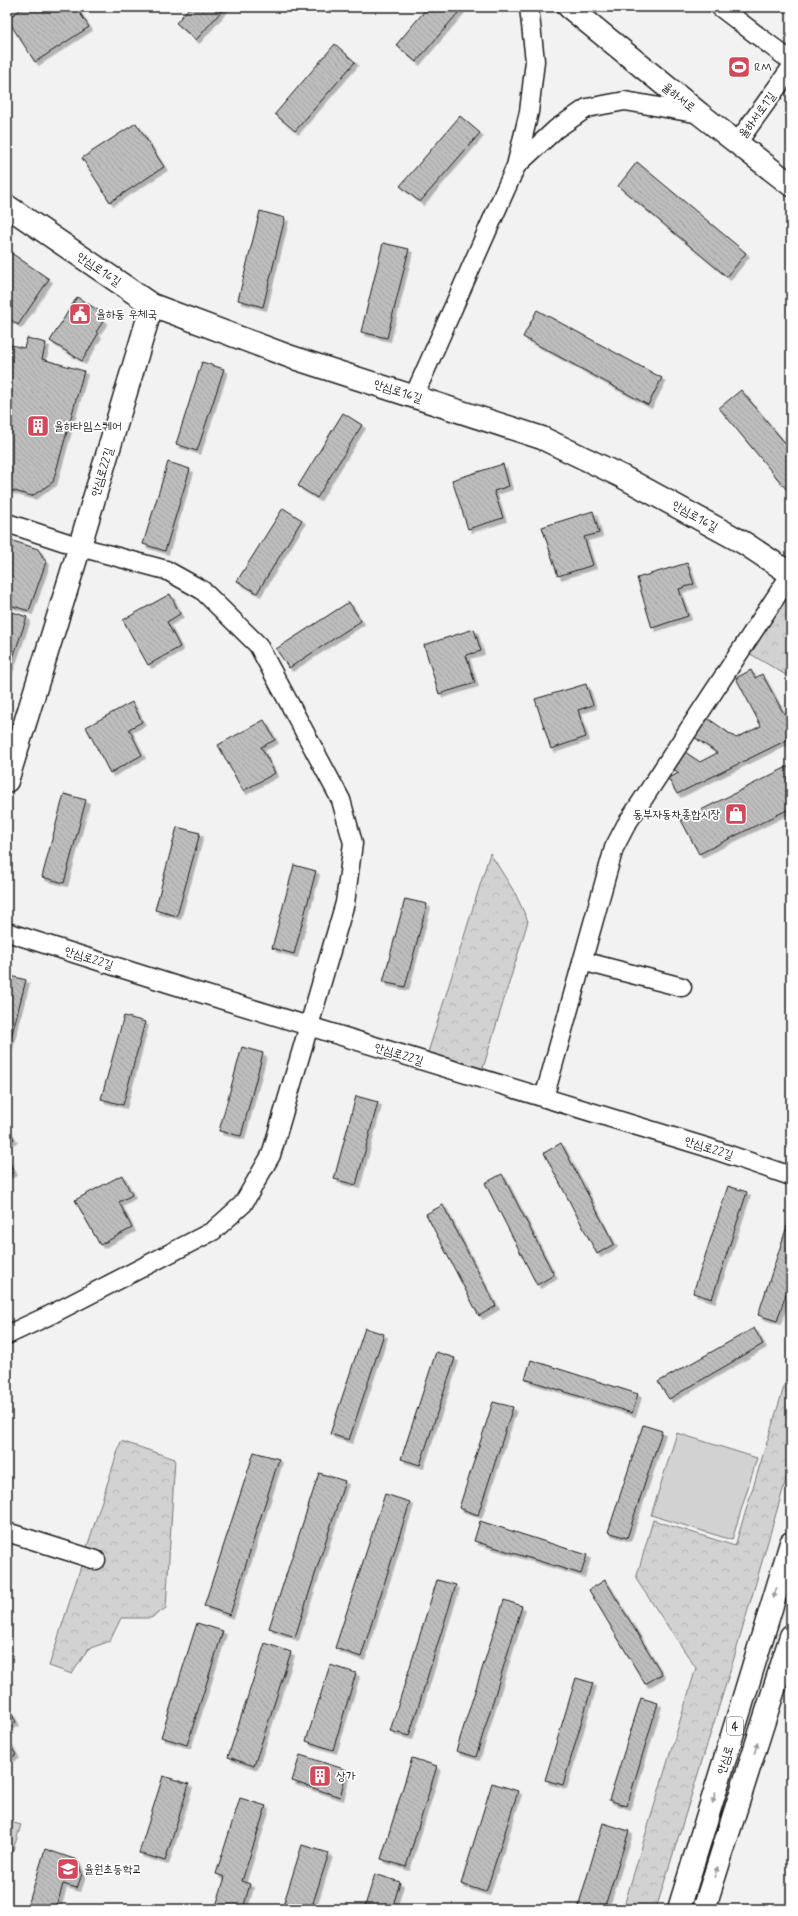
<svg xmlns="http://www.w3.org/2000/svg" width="798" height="1916" font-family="Mynerve,'Poor Story',sans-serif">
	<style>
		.park { fill: url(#park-crowns); stroke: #777 }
		.garden { fill: #d2d2d2; stroke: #777 }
		.building { fill: url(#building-back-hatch); stroke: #1c1c1c; filter: url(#shadow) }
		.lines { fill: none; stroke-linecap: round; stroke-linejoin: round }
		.minor-casing { stroke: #1c1c1c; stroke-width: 21 }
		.major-casing { stroke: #1c1c1c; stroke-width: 25 }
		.minor { stroke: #fff; stroke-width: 18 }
		.major { stroke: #fff; stroke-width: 22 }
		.oneway { fill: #999 }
		.labels { text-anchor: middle; stroke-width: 3.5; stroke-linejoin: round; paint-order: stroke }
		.shield { fill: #fff; stroke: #606060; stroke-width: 1 }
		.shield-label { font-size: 11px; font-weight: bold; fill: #1c1c1c }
		.poi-label { font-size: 12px; fill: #1c1c1c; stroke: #fff; text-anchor: start }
		.street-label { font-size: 12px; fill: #1c1c1c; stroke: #fff }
	</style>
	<defs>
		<pattern id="park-crowns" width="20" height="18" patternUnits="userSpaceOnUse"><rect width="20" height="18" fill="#d2d2d2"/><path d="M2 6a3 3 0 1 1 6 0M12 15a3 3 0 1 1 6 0" fill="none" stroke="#b4b4b4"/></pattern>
		<pattern id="building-back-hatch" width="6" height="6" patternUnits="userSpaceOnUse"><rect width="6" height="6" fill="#bdbdbd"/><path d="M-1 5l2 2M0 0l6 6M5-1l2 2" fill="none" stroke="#a2a2a2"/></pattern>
		<filter id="shadow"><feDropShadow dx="3.5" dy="3.5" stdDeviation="0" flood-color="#0004"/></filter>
	</defs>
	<rect width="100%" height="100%" fill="#f2f2f2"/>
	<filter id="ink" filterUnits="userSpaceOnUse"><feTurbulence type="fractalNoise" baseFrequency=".025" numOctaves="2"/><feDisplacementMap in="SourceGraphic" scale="8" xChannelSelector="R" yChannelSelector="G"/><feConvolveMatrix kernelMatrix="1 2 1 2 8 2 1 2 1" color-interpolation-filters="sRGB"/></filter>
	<g filter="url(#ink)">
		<!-- park -->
		<path class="park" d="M 791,574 L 791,678 L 742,649 Z
			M 490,853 L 515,893 L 528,921 L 480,1078 L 425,1062 Z
			M 791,1364 L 791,1462 L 734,1658 L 656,1909 L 623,1909 L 696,1668 L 636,1579 L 653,1520 L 735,1546 Z
			M 121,1441 L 175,1459 L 166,1608 L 151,1618 L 121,1618 L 110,1641 L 88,1649 L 72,1674 L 49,1666 Z"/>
		<!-- garden -->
		<path class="garden" d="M 677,1433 L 757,1458 L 732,1540 L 651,1515 Z
			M 7,1821 L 21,1825 L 7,1869 Z"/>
		<!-- building -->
		<path class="building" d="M 24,7 L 76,7 L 89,27 L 35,62 L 7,19 Z
			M 190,7 L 225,7 L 196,40 L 176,23 Z
			M 428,7 L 463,7 L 416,62 L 396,45 Z
			M 335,44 L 355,62 L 295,131 L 275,114 Z
			M 460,116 L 480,133 L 420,202 L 400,186 Z
			M 136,123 L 164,167 L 110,202 L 82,158 Z
			M 637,162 L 746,253 L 727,277 L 618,186 Z
			M 260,211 L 285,218 L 263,307 L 238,300 Z
			M 383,243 L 409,249 L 387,338 L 361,332 Z
			M 7,250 L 49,279 L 18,325 L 7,317 Z
			M 77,297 L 101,312 L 98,316 L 104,320 L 96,332 L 98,334 L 82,361 L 50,341 Z
			M 537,310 L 662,378 L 648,405 L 523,337 Z
			M 27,338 L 46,343 L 42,359 L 84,371 L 53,482 L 32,496 L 7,489 L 7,344 L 24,348 Z
			M 202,362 L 224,369 L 197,451 L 176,444 Z
			M 741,390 L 791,450 L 791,495 L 719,408 Z
			M 343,413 L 362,425 L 317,498 L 298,486 Z
			M 168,462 L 190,469 L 165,551 L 143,544 Z
			M 503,464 L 509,486 L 494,491 L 503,518 L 468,529 L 452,480 Z
			M 283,508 L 302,520 L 257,593 L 237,581 Z
			M 593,511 L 599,533 L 584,537 L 593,565 L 558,576 L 542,527 Z
			M 7,539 L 38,549 L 46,562 L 29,611 L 7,604 Z
			M 687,563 L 694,584 L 679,589 L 688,616 L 652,628 L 637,578 Z
			M 170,594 L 180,614 L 167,622 L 180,647 L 148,665 L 123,620 Z
			M 349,602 L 361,621 L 289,668 L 276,649 Z
			M 7,610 L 27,617 L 8,672 L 7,671 Z
			M 474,629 L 481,651 L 466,655 L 475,683 L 439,694 L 424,645 Z
			M 751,670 L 755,678 L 762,674 L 784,714 L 791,711 L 791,738 L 677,794 L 668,778 L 679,773 L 671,767 L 682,750 L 700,762 L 717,753 L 693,736 L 706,717 L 736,738 L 761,726 L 736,678 Z
			M 586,684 L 593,705 L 578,710 L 586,737 L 551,749 L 535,699 Z
			M 132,702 L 142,722 L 129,729 L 142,755 L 110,773 L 86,727 Z
			M 264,720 L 275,740 L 261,747 L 275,773 L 243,791 L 218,745 Z
			M 791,765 L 791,808 L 699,854 L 681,820 Z
			M 64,794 L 86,800 L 64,883 L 42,877 Z
			M 177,827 L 200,833 L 177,916 L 155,910 Z
			M 294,865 L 316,871 L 294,954 L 272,948 Z
			M 405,899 L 427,904 L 405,987 L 383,982 Z
			M 7,975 L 26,980 L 7,1053 Z
			M 124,1016 L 145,1022 L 123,1105 L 101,1099 Z
			M 242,1047 L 263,1053 L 241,1136 L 219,1131 Z
			M 356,1096 L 378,1102 L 356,1185 L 334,1179 Z
			M 7,1127 L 14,1139 L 7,1142 Z
			M 561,1143 L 614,1244 L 597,1254 L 544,1153 Z
			M 7,1159 L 14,1172 L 7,1175 Z
			M 502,1174 L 554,1275 L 537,1285 L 485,1183 Z
			M 122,1175 L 132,1195 L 119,1202 L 132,1228 L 100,1245 L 75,1200 Z
			M 728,1186 L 747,1192 L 712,1299 L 693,1293 Z
			M 443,1205 L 496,1306 L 479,1316 L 426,1214 Z
			M 791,1214 L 791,1279 L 777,1321 L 758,1315 Z
			M 365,1328 L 384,1334 L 349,1440 L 330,1434 Z
			M 754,1328 L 763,1344 L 669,1399 L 658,1382 Z
			M 436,1352 L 455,1358 L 420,1465 L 401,1459 Z
			M 531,1360 L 638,1394 L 632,1413 L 525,1379 Z
			M 493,1402 L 513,1407 L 478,1515 L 459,1508 Z
			M 643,1425 L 662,1431 L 627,1538 L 608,1532 Z
			M 254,1452 L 279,1459 L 230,1615 L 204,1606 Z
			M 319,1473 L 345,1481 L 295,1637 L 269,1628 Z
			M 385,1494 L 410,1502 L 361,1657 L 335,1648 Z
			M 480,1521 L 587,1555 L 581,1574 L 474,1541 Z
			M 437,1580 L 456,1585 L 409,1736 L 390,1731 Z
			M 605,1580 L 662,1674 L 645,1684 L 589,1590 Z
			M 504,1600 L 522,1606 L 476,1757 L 456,1751 Z
			M 197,1623 L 223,1631 L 187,1745 L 161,1737 Z
			M 265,1643 L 291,1652 L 254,1766 L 228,1757 Z
			M 330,1665 L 356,1673 L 333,1750 L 306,1741 Z
			M 576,1678 L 593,1683 L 563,1785 L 545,1780 Z
			M 641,1698 L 658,1703 L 627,1806 L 609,1800 Z
			M 7,1706 L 16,1722 L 7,1726 Z
			M 7,1739 L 16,1755 L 7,1759 Z
			M 300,1755 L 347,1770 L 340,1797 L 292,1781 Z
			M 412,1758 L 437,1766 L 406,1867 L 381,1859 Z
			M 163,1776 L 189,1784 L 165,1861 L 139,1853 Z
			M 492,1783 L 518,1791 L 486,1892 L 461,1884 Z
			M 240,1798 L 266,1806 L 242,1881 L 250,1884 L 243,1909 L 215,1909 L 225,1877 L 216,1874 Z
			M 603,1823 L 629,1831 L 604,1909 L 584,1909 L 578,1907 Z
			M 302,1845 L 329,1853 L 311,1909 L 282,1909 Z
			M 45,1849 L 77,1860 L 82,1874 L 77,1888 L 63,1884 L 56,1909 L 27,1909 Z
			M 375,1874 L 400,1882 L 392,1909 L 364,1909 Z"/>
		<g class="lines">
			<!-- minor casing -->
			<g class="minor-casing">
				<path id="minor" d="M 720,7 L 791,61
					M 737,143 L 791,68
					M 516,166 L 556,129 L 587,108 L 625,101 L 700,114
					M 414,396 L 516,166 L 529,112 L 535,61 L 529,7
					M 7,523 L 80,547 L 166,570 L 202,590 L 258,645 L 341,800 L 353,843 L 345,903 L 271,1155 L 243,1204 L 213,1231 L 52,1314 L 7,1335
					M 7,932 L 174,985 L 706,1147 L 791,1176
					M 582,961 L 682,987
					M 544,1098 L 614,848 L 626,825 L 791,574
					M 7,1532 L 96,1560"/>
			</g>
			<!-- major casing -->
			<g class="major-casing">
				<path id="major" d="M 569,7 L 700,114 L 791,185
					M 7,206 L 152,305 L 291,357 L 542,438 L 621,476 L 744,543 L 791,574
					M 7,781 L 75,562 L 152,305
					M 679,1909 L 791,1543
					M 704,1909 L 791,1636"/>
			</g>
			<!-- minor -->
			<use href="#minor" class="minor"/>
			<!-- major -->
			<use href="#major" class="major"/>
		</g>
		<!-- one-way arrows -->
		<defs><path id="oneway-solid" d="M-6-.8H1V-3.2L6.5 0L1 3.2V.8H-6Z"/></defs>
		<g class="oneway">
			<use href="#oneway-solid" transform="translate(775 1593) rotate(107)"/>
			<use href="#oneway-solid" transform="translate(756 1748) rotate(-73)"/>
			<use href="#oneway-solid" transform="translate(714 1798) rotate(107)"/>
			<use href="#oneway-solid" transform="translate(716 1872) rotate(-72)"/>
		</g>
	</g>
	<!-- icons -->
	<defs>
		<g id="stadium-square" transform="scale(1.15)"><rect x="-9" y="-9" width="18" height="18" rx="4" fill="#d1495b" stroke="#fff"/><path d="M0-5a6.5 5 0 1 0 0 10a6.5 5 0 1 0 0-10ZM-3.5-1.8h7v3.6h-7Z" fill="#fff"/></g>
		<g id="civic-square" transform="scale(1.15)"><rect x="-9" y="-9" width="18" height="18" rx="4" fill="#d1495b" stroke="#fff"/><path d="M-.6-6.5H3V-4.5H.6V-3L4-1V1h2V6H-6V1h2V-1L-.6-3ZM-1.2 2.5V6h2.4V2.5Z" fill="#fff"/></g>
		<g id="building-square" transform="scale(1.15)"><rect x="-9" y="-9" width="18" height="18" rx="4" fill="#d1495b" stroke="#fff"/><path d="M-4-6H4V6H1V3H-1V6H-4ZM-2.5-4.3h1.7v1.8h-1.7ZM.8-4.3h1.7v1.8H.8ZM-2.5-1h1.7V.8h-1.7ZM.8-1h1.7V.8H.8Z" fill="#fff"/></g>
		<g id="shop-square" transform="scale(1.15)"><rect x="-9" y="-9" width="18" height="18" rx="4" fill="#d1495b" stroke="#fff"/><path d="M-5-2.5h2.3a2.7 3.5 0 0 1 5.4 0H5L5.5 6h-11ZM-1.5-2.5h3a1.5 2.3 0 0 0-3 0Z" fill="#fff"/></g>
		<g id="school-square" transform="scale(1.15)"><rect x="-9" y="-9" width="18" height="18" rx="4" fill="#d1495b" stroke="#fff"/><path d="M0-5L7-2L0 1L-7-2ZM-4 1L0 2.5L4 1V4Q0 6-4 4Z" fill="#fff"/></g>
	</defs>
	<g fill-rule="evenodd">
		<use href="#stadium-square" x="739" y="67"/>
		<use href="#civic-square" x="80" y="314"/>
		<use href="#building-square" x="38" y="426"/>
		<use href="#shop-square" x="736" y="814"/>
		<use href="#building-square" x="320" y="1776"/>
		<use href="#school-square" x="68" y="1869"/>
	</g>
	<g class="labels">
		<!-- shield labels -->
		<rect class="shield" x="727" y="1717" width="16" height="18" rx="3"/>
		<g class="shield-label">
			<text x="735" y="1730">4</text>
		</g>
		<!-- poi labels -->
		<g class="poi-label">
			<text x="754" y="71">RM</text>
			<text x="96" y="318">율하동 우체국</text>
			<text x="54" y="430">율하타임스퀘어</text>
			<text x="720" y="818" text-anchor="end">동부자동차종합시장</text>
			<text x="336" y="1780">상가</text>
			<text x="84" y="1873">율원초등학교</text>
		</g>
		<!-- street labels -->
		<g class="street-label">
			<text transform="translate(679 97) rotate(39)" y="4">율하서로</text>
			<text transform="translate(757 115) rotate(-54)" y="4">율하서로1길</text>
			<text transform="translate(99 269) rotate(34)" y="4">안심로16길</text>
			<text transform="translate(398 391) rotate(18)" y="4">안심로16길</text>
			<text transform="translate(102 472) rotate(-73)" y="4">안심로22길</text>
			<text transform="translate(695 516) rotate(29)" y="4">안심로16길</text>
			<text transform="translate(89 958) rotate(18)" y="4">안심로22길</text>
			<text transform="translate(399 1054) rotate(17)" y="4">안심로22길</text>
			<text transform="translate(709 1148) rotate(18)" y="4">안심로22길</text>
			<text transform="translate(725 1760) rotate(-73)" y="4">안심로</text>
		</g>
	</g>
	<!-- margin -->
	<rect width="798" height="1916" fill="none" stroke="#fff" stroke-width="24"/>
	<rect x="12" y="12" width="774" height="1892" fill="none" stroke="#1c1c1c" stroke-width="1.5" filter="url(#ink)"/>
</svg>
